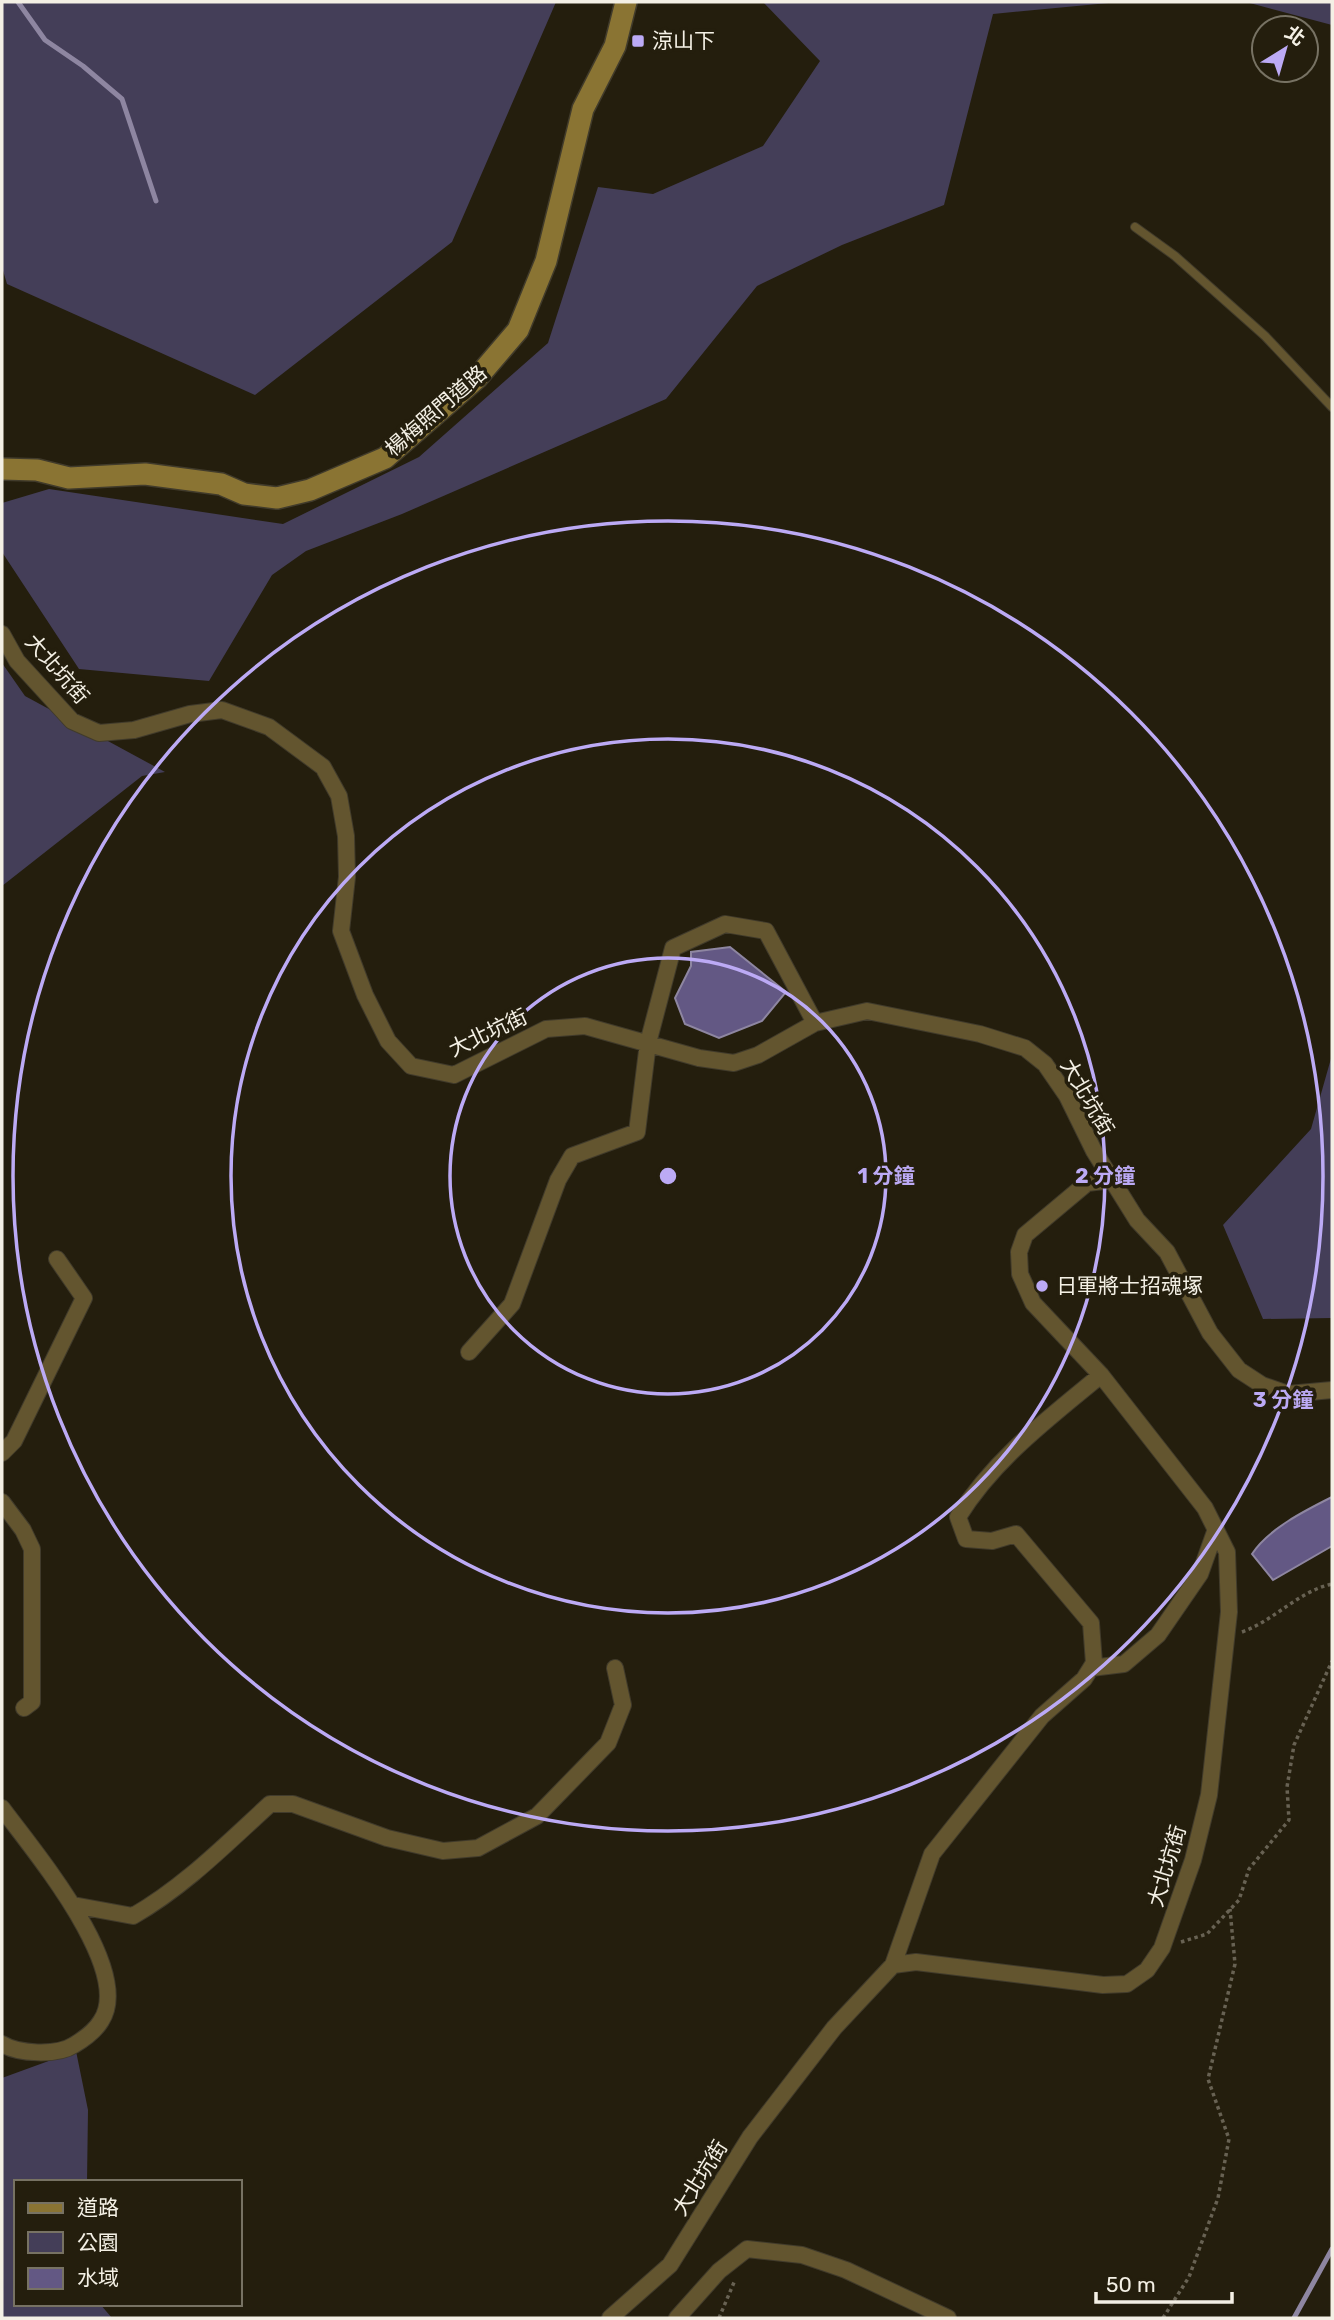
<svg xmlns="http://www.w3.org/2000/svg" width="1334" height="2320" font-family="Rubik,'Noto Sans TC',sans-serif">
	<style>
		.green { fill: #443e58 }
		.water { fill: #635884; stroke: #8e86a1; stroke-width: 2 }
		.lines { fill: none; stroke-linecap: round; stroke-linejoin: round }
		.stream { stroke: #8e86a1; stroke-width: 5 }
		.lane-casing { stroke: #413b2b; stroke-width: 10 }
		.street-casing { stroke: #413b2b; stroke-width: 18 }
		.secondary-casing { stroke: #413b2b; stroke-width: 24 }
		.path { stroke: #686253; stroke-width: 3.5; stroke-dasharray: 3.5 3.5; stroke-linecap: butt }
		.lane { stroke: #63552f; stroke-width: 8 }
		.street { stroke: #63552f; stroke-width: 16 }
		.secondary { stroke: #8a7433; stroke-width: 21 }
		.ring { fill: none; stroke: #bcaaf5; stroke-width: 3.5 }
		.poi-dot { fill: #bcaaf5; stroke: #241e0d; stroke-width: 2.5 }
		.labels { text-anchor: middle; stroke-width: 7; stroke-linejoin: round; paint-order: stroke }
		.poi-label { font-size: 21px; fill: #f4f0e5; stroke: #241e0d; text-anchor: start }
		.street-label { font-size: 21px; fill: #f4f0e5; stroke: #241e0d }
		.centre { fill: #bcaaf5; stroke: #241e0d; stroke-width: 3.5 }
		.ring-label { font-size: 21px; text-anchor: middle; font-weight: bold; fill: #bcaaf5; stroke: #241e0d; stroke-width: 7; stroke-linejoin: round; paint-order: stroke }
	</style>
	<rect width="100%" height="100%" fill="#241e0d"/>
	<!-- green -->
	<path class="green" d="M 2,2 L 556,2 L 452,242 L 255,395 L 7,284 L 2,267 Z
		M 763,2 L 1119,2 L 993,14 L 944,205 L 842,245 L 757,286 L 666,399 L 402,514 L 306,551 L 272,575 L 209,681 L 79,669 L 2,552 L 2,503 L 49,489 L 283,524 L 419,457 L 548,343 L 598,187 L 653,194 L 763,146 L 820,61 Z
		M 1246,2 L 1332,2 L 1332,25 Z
		M 2,663 L 25,696 L 165,772 L 142,776 L 2,886 Z
		M 1332,1055 L 1332,1318 L 1263,1319 L 1223,1225 L 1311,1129 Z
		M 76,2051 L 88,2110 L 87,2182 L 16,2182 L 16,2304 L 100,2304 L 112,2318 L 2,2318 L 2,2078 Z"/>
	<!-- water -->
	<path class="water" d="M 730,947 L 786,992 L 762,1021 L 719,1038 L 685,1024 L 675,998 L 691,966 L 691,952 Z
		M 1332,1497 L 1332,1546 L 1273,1580 L 1252,1554 C 1268,1529 1306,1510 1332,1497 Z"/>
	<g class="lines">
		<!-- stream -->
		<path class="stream" d="M 18,2 L 45,40 L 83,66 L 122,99 L 156,201
			M 1294,2318 L 1332,2249"/>
		<!-- lane casing -->
		<g class="lane-casing">
			<path id="lane" d="M 1135,227 L 1175,256 L 1265,336 L 1332,407"/>
		</g>
		<!-- street casing -->
		<g class="street-casing">
			<path id="street" d="M 2,634 L 17,661 L 72,721 L 99,733 L 134,730 L 190,714 L 222,710 L 269,727 L 323,767 L 339,796 L 346,836 L 347,877 L 341,931 L 365,995 L 388,1041 L 411,1066 L 454,1075 L 546,1029 L 585,1026 L 699,1058 L 734,1063 L 758,1055 L 815,1023 L 867,1011 L 980,1034 L 1025,1048 L 1045,1064 L 1067,1096 L 1094,1151 L 1137,1220 L 1167,1252 L 1210,1333 L 1239,1370 L 1262,1385 L 1288,1394 L 1332,1390
				M 469,1352 L 512,1304 L 558,1180 L 572,1156 L 637,1132 L 648,1043 L 673,948 L 725,924 L 766,931 L 815,1023
				M 2,1453 L 14,1441 L 84,1298 L 57,1259
				M 2,1502 L 23,1530 L 32,1549 L 32,1702 L 24,1708
				M 1091,1668 L 1124,1664 L 1158,1635 L 1200,1574 L 1216,1529
				M 2,1808 C 32,1849 135,1970 101,2021 C 95,2031 84,2039 74,2045 C 57,2056 18,2054 2,2044
				M 73,1905 L 133,1916 C 185,1886 225,1845 270,1804 L 293,1804 L 387,1838 L 443,1851 L 478,1848 L 537,1816 L 608,1743 L 623,1705 L 615,1668
				M 893,1965 L 932,1854 L 1042,1716 L 1084,1679 L 1094,1663 L 1091,1623 L 1016,1534 L 992,1541 L 966,1539 L 958,1517 C 994,1459 1049,1418 1101,1375
				M 610,2318 L 670,2265 L 750,2137 L 834,2028 L 893,1965 L 916,1962 L 1103,1985 L 1127,1984 L 1147,1970 L 1162,1948 L 1193,1860 L 1209,1795 L 1229,1612 L 1227,1552 L 1205,1508 L 1101,1375 L 1033,1303 L 1020,1274 L 1019,1252 L 1025,1235 L 1087,1183 L 1112,1180
				M 677,2318 L 719,2271 L 747,2249 L 802,2255 L 846,2270 L 948,2318"/>
		</g>
		<!-- secondary casing -->
		<g class="secondary-casing">
			<path id="secondary" d="M 2,469 L 37,470 L 69,478 L 145,474 L 221,484 L 244,494 L 277,498 L 310,490 L 385,458 L 477,378 L 518,330 L 546,261 L 583,109 L 615,46 L 626,2"/>
		</g>
		<!-- path -->
		<path class="path" d="M 1242,1632 C 1275,1620 1299,1591 1332,1584
			M 1181,1942 L 1207,1934 L 1239,1900 L 1249,1869 L 1289,1820 L 1287,1787 L 1294,1745 L 1332,1661
			M 719,2318 L 735,2280
			M 1163,2318 L 1189,2277 L 1218,2198 L 1229,2139 L 1208,2079 L 1235,1964 L 1230,1909"/>
		<!-- lane -->
		<use href="#lane" class="lane"/>
		<!-- street -->
		<use href="#street" class="street"/>
		<!-- secondary -->
		<use href="#secondary" class="secondary"/>
	</g>
	<!-- distance rings -->
	<g class="ring">
		<circle cx="668" cy="1176" r="218"/>
		<circle cx="668" cy="1176" r="437"/>
		<circle cx="668" cy="1176" r="655"/>
	</g>
	<!-- markers -->
	<g class="poi-dot">
		<rect x="631" y="34" width="14" height="14" rx="3.5"/>
		<circle cx="1042" cy="1286" r="7"/>
	</g>
	<g class="labels">
		<!-- poi labels -->
		<g class="poi-label">
			<text x="652" y="48">涼山下</text>
			<text x="1056" y="1293">日軍將士招魂塚</text>
		</g>
		<!-- street labels -->
		<g class="street-label">
			<text transform="translate(436 411) rotate(-41)" y="7">楊梅照門道路</text>
			<text transform="translate(57 669) rotate(49)" y="7">大北坑街</text>
			<text transform="translate(488 1033) rotate(-25)" y="7">大北坑街</text>
			<text transform="translate(1087 1097) rotate(60)" y="7">大北坑街</text>
			<text transform="translate(1167 1866) rotate(-73)" y="7">大北坑街</text>
			<text transform="translate(700 2178) rotate(-58)" y="7">大北坑街</text>
		</g>
	</g>
	<circle cx="668" cy="1176" r="10" class="centre"/>
	<g class="ring-label">
		<text x="886" y="1183">1 分鐘</text>
		<text x="1105" y="1183">2 分鐘</text>
		<text x="1283" y="1407">3 分鐘</text>
	</g>
	<!-- border -->
	<rect width="1334" height="2320" fill="none" stroke="#f4f0e5" stroke-width="7"/>
	<!-- legend -->
	<rect x="14" y="2180" width="228" height="126" fill="#241e0d" stroke="#777263" stroke-width="2"/>
	<rect x="28" y="2203" width="35" height="10" fill="#8a7433" stroke="#777263" stroke-width="2"/>
	<text x="77" y="2215" font-size="21" fill="#f4f0e5">道路</text>
	<rect x="28" y="2232" width="35" height="21" fill="#443e58" stroke="#777263" stroke-width="2"/>
	<text x="77" y="2250" font-size="21" fill="#f4f0e5">公園</text>
	<rect x="28" y="2268" width="35" height="21" fill="#635884" stroke="#777263" stroke-width="2"/>
	<text x="77" y="2285" font-size="21" fill="#f4f0e5">水域</text>
	<!-- north arrow -->
	<g transform="translate(1285 49) rotate(37)"><circle r="33" fill="#241e0d" stroke="#777263" stroke-width="2"/>
	<path d="M0-5L12 26L0 18L-12 26Z" fill="#bcaaf5"/>
	<text y="-10" font-size="19" font-weight="bold" text-anchor="middle" fill="#f4f0e5">北</text>
	</g>
	<!-- scale -->
	<path d="M1096 2292v10h136v-10" fill="none" stroke="#f4f0e5" stroke-width="3.5"/>
	<text x="1106" y="2292" font-size="21" fill="#f4f0e5" stroke="#241e0d" stroke-width="5" paint-order="stroke">50 m</text>
</svg>
